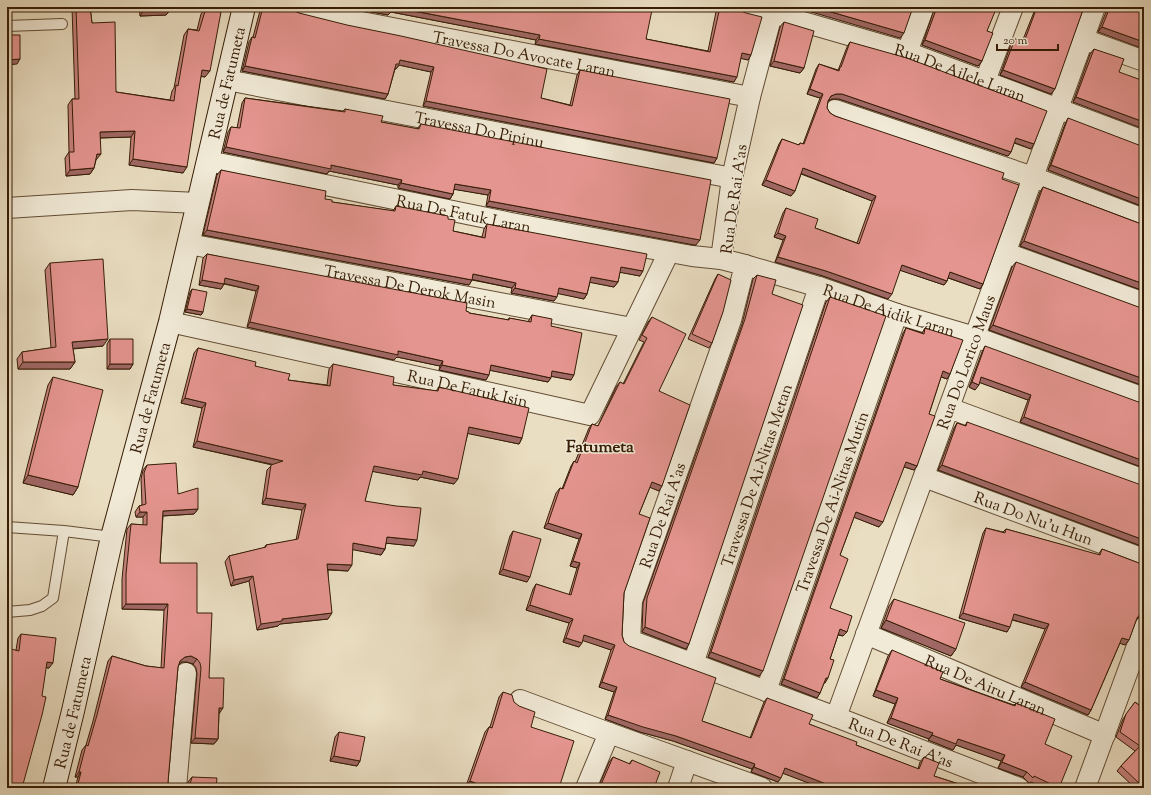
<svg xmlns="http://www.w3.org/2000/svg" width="1151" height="795" font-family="'Sorts Mill Goudy',serif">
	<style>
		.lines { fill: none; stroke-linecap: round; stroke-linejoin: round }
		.lane-casing { stroke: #634d35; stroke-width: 12 }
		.street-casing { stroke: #634d35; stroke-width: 22 }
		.secondary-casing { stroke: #361d06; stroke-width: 24 }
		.lane { stroke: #f1ead7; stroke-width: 10 }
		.street { stroke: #f1ead7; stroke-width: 20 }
		.secondary { stroke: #f1ead7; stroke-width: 22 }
		.wall { fill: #c5807c; stroke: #361d06 }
		.shaded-wall { fill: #a06865; stroke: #361d06 }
		.building { fill: #e59590; stroke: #361d06 }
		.labels { text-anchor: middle; stroke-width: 3; stroke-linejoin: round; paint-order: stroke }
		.street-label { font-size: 16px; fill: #361d06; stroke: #f1ead7 }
		.neighbourhood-label { font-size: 17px; font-weight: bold; fill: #361d06; stroke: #f1ead7 }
	</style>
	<rect width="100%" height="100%" fill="#eadec2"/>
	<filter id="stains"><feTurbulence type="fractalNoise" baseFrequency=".005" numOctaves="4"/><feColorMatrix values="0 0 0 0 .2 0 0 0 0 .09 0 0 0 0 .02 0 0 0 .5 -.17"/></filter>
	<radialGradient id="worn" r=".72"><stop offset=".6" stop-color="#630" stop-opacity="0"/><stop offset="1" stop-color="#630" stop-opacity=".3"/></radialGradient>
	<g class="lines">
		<!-- lane casing -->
		<g class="lane-casing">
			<path id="lane" d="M 7,26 L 62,24
				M 7,527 L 64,531 L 112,537
				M 7,612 L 30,610 L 42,606 L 53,598 L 64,531"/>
		</g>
		<!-- street casing -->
		<g class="street-casing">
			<g id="street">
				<path id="s1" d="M 298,7 L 346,19 L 750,97"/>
				<path id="s2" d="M 745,7 L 772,13 L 907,52 L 1144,141"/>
				<path id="s3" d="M 774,7 L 750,97 L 732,178 L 721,259 L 745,265 L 731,320 L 632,601 L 630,640 L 836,717 L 1019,788"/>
				<path d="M 1083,39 L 1144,61"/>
				<path d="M 907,52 L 924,7"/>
				<path id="s4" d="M 227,80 L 732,178"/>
				<path d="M 985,81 L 1013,7"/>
				<path d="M 835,110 L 1033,177 L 1144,219"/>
				<path id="s5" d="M 208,161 L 511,223 L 692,256 L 721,259"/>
				<path d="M 7,208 L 132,200 L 198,203"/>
				<path id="s6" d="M 189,244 L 632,328"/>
				<path d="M 1006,253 L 1144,303"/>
				<path id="s7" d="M 745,265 L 819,287 L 897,314 L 975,337 L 1144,398"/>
				<path id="s8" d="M 170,322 L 590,415 L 669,252"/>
				<path d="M 949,408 L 1144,480"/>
				<path id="s9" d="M 924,477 L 1144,559"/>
				<path id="s10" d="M 866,634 L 1105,735"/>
				<path id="s11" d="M 693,664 L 819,287"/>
				<path id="s12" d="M 766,691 L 897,314"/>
				<path d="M 520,700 L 609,733"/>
				<path id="s13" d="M 836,717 L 1095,7"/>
				<path d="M 176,788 L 186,673"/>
				<path d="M 586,788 L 609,733 L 762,788"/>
				<path d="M 678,788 L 687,761"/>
				<path d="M 1085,788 L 1144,627"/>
			</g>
		</g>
		<!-- secondary casing -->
		<g class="secondary-casing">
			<g id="secondary">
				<path id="s14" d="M 54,788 L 73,711 L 112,537 L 170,322 L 244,7"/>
			</g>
		</g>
		<!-- lane -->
		<use href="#lane" class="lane"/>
		<!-- street -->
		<use href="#street" class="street"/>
		<!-- secondary -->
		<use href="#secondary" class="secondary"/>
	</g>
	<!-- wall -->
	<path class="wall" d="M 72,7 L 90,7 L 92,23 L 116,92 L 170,100 L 172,91 L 174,88 L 184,35 L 188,29 L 197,30 L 201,14 L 206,8 L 205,77 L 201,76 L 183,173 L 129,165 L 131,137 L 100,138 L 96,160 L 94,168 L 90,174 L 66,176 L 65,158 L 69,152 L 68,105 L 72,99 L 75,99 Z
		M 139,7 L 169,7 L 170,10 L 166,15 L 140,16 Z
		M 261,7 L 291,7 L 293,10 L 299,13 L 541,98 L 570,105 L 577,75 L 580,70 L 717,158 L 714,163 L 423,106 L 431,72 L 399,65 L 396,69 L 395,69 L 388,94 L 385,99 L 242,71 L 249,42 L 252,37 L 253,37 Z
		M 345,7 L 637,7 L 646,39 L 708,51 L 717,7 L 738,7 L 748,60 L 741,58 L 734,82 L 535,44 L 536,40 L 391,12 L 388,15 Z
		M 935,7 L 993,7 L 987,31 L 982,61 L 978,66 L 922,45 Z
		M 1036,7 L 1084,7 L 1051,94 L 1000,75 L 1011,44 L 1015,39 L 1022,42 Z
		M 1108,7 L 1144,7 L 1098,32 Z
		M 784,22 L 804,68 L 800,73 L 770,66 L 780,27 Z
		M 850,42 L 1031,149 L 1014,143 L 1011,152 L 1008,156 L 839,99 L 832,99 L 828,101 L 827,108 L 830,113 L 835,116 L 1002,179 L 983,284 L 980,289 L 948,278 L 947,281 L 944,285 L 900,270 L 888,299 L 823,276 L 775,262 L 783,240 L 774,237 L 783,213 L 786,208 L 815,228 L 857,243 L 872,201 L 801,174 L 795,191 L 791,196 L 762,185 L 779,144 L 782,139 L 798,145 L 800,143 L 803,144 L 820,98 L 807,94 L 816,69 L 819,64 L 838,70 L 839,68 L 847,47 Z
		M 1094,49 L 1119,72 L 1073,102 L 1090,54 Z
		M 245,98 L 343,111 L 345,109 L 381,122 L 417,129 L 421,124 L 696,245 L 486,206 L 488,195 L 454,189 L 453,194 L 450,199 L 398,188 L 398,185 L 329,171 L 327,174 L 223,152 L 228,132 L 231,127 L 237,128 L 242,103 Z
		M 1068,118 L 1144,207 L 1048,170 L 1065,124 Z
		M 221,170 L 325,199 L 332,202 L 393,211 L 396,206 L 448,219 L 453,231 L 482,237 L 484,229 L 487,224 L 640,276 L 620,272 L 618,282 L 614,287 L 590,282 L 587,294 L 584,299 L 558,293 L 554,301 L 511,293 L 512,288 L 472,280 L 469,285 L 203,235 L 217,175 Z
		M 1043,187 L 1144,225 L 1144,291 L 1020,246 L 1040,192 Z
		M 207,254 L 466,311 L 469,313 L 508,320 L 509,318 L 528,322 L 529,320 L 532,315 L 551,326 L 571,380 L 551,376 L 548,382 L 490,370 L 486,380 L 439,370 L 440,366 L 397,357 L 394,360 L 247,327 L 256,291 L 224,284 L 221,289 L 199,285 L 203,258 Z
		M 1016,262 L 1144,386 L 989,330 L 1012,267 Z
		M 50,263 L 103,346 L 73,349 L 75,362 L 70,369 L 18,369 L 17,359 L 22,352 L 51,348 L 45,270 Z
		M 718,274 L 712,343 L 709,348 L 688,339 L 715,279 Z
		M 757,275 L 772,294 L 686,649 L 642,632 L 643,603 L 742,324 L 753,279 Z
		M 192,289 L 203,312 L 201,315 L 185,312 L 190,292 Z
		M 830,297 L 759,676 L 708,657 L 826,302 Z
		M 652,317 L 659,391 L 659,491 L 650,487 L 639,514 L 624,593 L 622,635 L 624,642 L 702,721 L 750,738 L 764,702 L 767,698 L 809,724 L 856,745 L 918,769 L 920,762 L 924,757 L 934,776 L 971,788 L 822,788 L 783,773 L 778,782 L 751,772 L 752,769 L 673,741 L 640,732 L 605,719 L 614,692 L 599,687 L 611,650 L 583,640 L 579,647 L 563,642 L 569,623 L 526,610 L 533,589 L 536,584 L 569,595 L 577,568 L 570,566 L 579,539 L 544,528 L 556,493 L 560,488 L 562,489 L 571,466 L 574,461 L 575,462 L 589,428 L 592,424 L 598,426 L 616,387 L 620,382 L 623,384 L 644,342 L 639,340 L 648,322 Z
		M 906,328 L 922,333 L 925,328 L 947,379 L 941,377 L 929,414 L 917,466 L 914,470 L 904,467 L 879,527 L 854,517 L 840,555 L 830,608 L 843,636 L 838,635 L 830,659 L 825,683 L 824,683 L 820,693 L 817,698 L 781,684 L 903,333 Z
		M 110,339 L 133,364 L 130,369 L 107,369 L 107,344 Z
		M 985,346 L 1144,468 L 1020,422 L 1028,400 L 979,382 L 975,390 L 969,387 L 982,352 Z
		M 198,348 L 255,366 L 288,380 L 327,385 L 329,369 L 333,364 L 393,385 L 436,391 L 439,387 L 522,438 L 519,444 L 468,433 L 454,484 L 420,477 L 418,480 L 372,471 L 365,501 L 414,546 L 386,543 L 385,549 L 381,555 L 352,549 L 348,571 L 328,570 L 328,619 L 280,624 L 278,626 L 257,630 L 249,581 L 231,586 L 225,562 L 229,556 L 264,548 L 266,545 L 296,540 L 302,510 L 262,504 L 267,470 L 272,465 L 193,447 L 202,408 L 181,403 L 194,353 Z
		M 53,377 L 78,487 L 73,495 L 23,483 L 48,385 Z
		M 967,422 L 1144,547 L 938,470 L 954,428 L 957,423 L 965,426 Z
		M 147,465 L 178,494 L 198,509 L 194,514 L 163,516 L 160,563 L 197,613 L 209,678 L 219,714 L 218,739 L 214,744 L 191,743 L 197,674 L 196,668 L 193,664 L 187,662 L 182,662 L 179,664 L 178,667 L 168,782 L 169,788 L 75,788 L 78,777 L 75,777 L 82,750 L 86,745 L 93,721 L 108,661 L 112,656 L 146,666 L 161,668 L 164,610 L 122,609 L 122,579 L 127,529 L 131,524 L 143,525 L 143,517 L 136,517 L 135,512 L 139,506 L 142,505 L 141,479 L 143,470 Z
		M 986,528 L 1003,532 L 1006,529 L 1098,555 L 1102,549 L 1144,565 L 1144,616 L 1142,616 L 1137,618 L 1129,640 L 1125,645 L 1120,643 L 1091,710 L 1088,715 L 1021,687 L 1045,629 L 1012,620 L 1007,632 L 959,618 L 983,533 Z
		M 513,531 L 527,582 L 499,574 L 510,536 Z
		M 894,599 L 956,649 L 951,656 L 881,628 L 889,606 Z
		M 21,634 L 49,668 L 47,668 L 16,650 L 18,638 Z
		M 892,650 L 940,679 L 1014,705 L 1016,703 L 1045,744 L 1059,788 L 1044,788 L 1031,782 L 1029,783 L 1023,777 L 998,768 L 1001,761 L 956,745 L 953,750 L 928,740 L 929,739 L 887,723 L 895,704 L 873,696 L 888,656 Z
		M 503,692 L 514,702 L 531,727 L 559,788 L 472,788 L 466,786 L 485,732 L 489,727 L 490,727 L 499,697 Z
		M 1135,702 L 1144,709 L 1144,783 L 1139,788 L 1135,788 L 1117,771 L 1121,766 L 1135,751 L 1116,737 L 1123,719 Z
		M 339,732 L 360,761 L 357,766 L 330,761 L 335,737 Z
		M 613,757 L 629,764 L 632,760 L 654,788 L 598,788 L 609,762 Z
		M 192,777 L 216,788 L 187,788 L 188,782 Z"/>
	<!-- shaded-wall -->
	<path class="shaded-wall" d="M 33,7 L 50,7 L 32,9 Z
		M 205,7 L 219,7 L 217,10 Z
		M 345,7 L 392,7 L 540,35 L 536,40 L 391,12 L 388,15 Z
		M 811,7 L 814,7 L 904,33 L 900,38 L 808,11 Z
		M 170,10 L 166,15 L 140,16 L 143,11 Z
		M 1102,27 L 1144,42 L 1144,49 L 1098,32 Z
		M 539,39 L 737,77 L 734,82 L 535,44 Z
		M 925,40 L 982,61 L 978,66 L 922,45 Z
		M 742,53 L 751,55 L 748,60 L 739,58 Z
		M 20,59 L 17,64 L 7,65 L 7,60 Z
		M 400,60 L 434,67 L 431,72 L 399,65 L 396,69 L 392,68 Z
		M 774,61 L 804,68 L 800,73 L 770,66 Z
		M 245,66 L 388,94 L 385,99 L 242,71 Z
		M 202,70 L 210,71 L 205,77 L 198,76 Z
		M 1003,70 L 1055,89 L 1051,94 L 1000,75 Z
		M 810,89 L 823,94 L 820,98 L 807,94 Z
		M 836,94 L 842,94 L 1011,152 L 1008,156 L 839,99 L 832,99 L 828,101 L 831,96 Z
		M 1076,97 L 1144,122 L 1144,129 L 1073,102 Z
		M 426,101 L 717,158 L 714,163 L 423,106 Z
		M 135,131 L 131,137 L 95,138 L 100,132 Z
		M 1016,138 L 1034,144 L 1031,149 L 1013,142 Z
		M 226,147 L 331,165 L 402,180 L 398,185 L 329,171 L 327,174 L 223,152 Z
		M 97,154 L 101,154 L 96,160 L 92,160 Z
		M 133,159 L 187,167 L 183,173 L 129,165 Z
		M 1051,165 L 1144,200 L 1144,207 L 1048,170 Z
		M 94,168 L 90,174 L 66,176 L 70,170 Z
		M 803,168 L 876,196 L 872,201 L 800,173 Z
		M 766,180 L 795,191 L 791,196 L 762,185 Z
		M 401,183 L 453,194 L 450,199 L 398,188 Z
		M 455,184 L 491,190 L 488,195 L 452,189 Z
		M 489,201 L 700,240 L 696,245 L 694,245 L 486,206 Z
		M 207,230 L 472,280 L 469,285 L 203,235 Z
		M 778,233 L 786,236 L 783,240 L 774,237 Z
		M 1024,241 L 1144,284 L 1144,291 L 1020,246 Z
		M 778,257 L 826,271 L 892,294 L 888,299 L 823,276 L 775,262 Z
		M 902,265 L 947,281 L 944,285 L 899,270 Z
		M 621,267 L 643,271 L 640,276 L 618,272 Z
		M 950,272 L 983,284 L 980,289 L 946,277 Z
		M 473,274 L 516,283 L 512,288 L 470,279 Z
		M 591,277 L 618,282 L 614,287 L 588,282 Z
		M 225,278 L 259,286 L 256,291 L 222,283 Z
		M 202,280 L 224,284 L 221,289 L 199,285 Z
		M 515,288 L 557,297 L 554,301 L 511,293 Z
		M 559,288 L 587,294 L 584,299 L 555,293 Z
		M 187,309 L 203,312 L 201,315 L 185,312 Z
		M 250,322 L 398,351 L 443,361 L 440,366 L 397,357 L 394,360 L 247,327 Z
		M 993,325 L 1144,379 L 1144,386 L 989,330 Z
		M 108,339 L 103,346 L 67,349 L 72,342 Z
		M 23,362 L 75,362 L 70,369 L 18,369 Z
		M 110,364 L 133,364 L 130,369 L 107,369 Z
		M 442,365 L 489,375 L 486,380 L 439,370 Z
		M 491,365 L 551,378 L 548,382 L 488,370 Z
		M 552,371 L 574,375 L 571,380 L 549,376 Z
		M 943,371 L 950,374 L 947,379 L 939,376 Z
		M 981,377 L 1031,395 L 1028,400 L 978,382 Z
		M 972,382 L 979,385 L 975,390 L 969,387 Z
		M 185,398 L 206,403 L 202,408 L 181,403 Z
		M 1024,417 L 1144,461 L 1144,468 L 1020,422 Z
		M 469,427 L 522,438 L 519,444 L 465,433 Z
		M 197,441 L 283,461 L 280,466 L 193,447 Z
		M 906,462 L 917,466 L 914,470 L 902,466 Z
		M 942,465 L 1144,540 L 1144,547 L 938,470 Z
		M 374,466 L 423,471 L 458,479 L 454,484 L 420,477 L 418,480 L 370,471 Z
		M 28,475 L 78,487 L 73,495 L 23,483 Z
		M 652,482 L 662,486 L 659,491 L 649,487 Z
		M 266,498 L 306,504 L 302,510 L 262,504 Z
		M 198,509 L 194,514 L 160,516 L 163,511 Z
		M 140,512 L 147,512 L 143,517 L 136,517 Z
		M 856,512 L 883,522 L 879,527 L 853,517 Z
		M 548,523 L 582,534 L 579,539 L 544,528 Z
		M 387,537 L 417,540 L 414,546 L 384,543 Z
		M 353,543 L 385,549 L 381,555 L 349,549 Z
		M 573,561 L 580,563 L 577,568 L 570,566 Z
		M 327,564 L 352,565 L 348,571 L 323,569 Z
		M 503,569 L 530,577 L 527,582 L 499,574 Z
		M 253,576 L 249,581 L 231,586 L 234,580 Z
		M 126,604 L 168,604 L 164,610 L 122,609 Z
		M 530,605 L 573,619 L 569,623 L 526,610 Z
		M 1144,611 L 1144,616 L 1142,616 L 1137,618 L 1141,613 Z
		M 332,613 L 328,619 L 280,624 L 278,626 L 257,630 L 261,624 L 282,619 Z
		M 963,613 L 1010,627 L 1007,632 L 959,618 Z
		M 1014,614 L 1049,624 L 1045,629 L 1010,619 Z
		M 886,620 L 956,649 L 951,656 L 881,628 Z
		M 645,627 L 689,644 L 686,649 L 642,632 Z
		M 840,629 L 847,632 L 843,636 L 837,634 Z
		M 584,635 L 615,645 L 611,650 L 581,640 Z
		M 566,638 L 582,643 L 579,647 L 563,642 Z
		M 1122,638 L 1129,640 L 1125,645 L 1119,643 Z
		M 711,652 L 763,671 L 759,676 L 708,657 Z
		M 191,656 L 197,659 L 193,664 L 187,662 L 182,662 L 177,666 L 180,661 L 185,657 Z
		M 47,662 L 53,663 L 49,668 L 44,667 Z
		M 826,678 L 828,678 L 825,683 L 822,682 Z
		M 784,679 L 820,693 L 817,698 L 781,684 Z
		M 602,682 L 617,687 L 614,692 L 599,687 Z
		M 1025,682 L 1091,710 L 1088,715 L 1021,687 Z
		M 876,690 L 898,698 L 895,704 L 873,696 Z
		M 219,708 L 223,708 L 219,714 Z
		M 608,715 L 676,736 L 755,764 L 752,769 L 673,741 L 640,732 L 605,719 Z
		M 891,718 L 933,733 L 929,739 L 887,723 Z
		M 932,735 L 958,739 L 1005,755 L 1001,761 L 956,745 L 953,750 L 928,740 Z
		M 195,738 L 218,739 L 214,744 L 191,743 Z
		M 334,756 L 360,761 L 357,766 L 330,761 Z
		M 1002,762 L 1027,772 L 1023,777 L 998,768 Z
		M 754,767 L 781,778 L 778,782 L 751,772 Z
		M 785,768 L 834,787 L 833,788 L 822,788 L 782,773 Z
		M 79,772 L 81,772 L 78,777 L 75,777 Z
		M 470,781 L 478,784 L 475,788 L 472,788 L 466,786 Z"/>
	<!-- building -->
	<path class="building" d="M 76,7 L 90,7 L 92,23 L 115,22 L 116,92 L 174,101 L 176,85 L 178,86 L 188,29 L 199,31 L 206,8 L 221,12 L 210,71 L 202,70 L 187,167 L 133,159 L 135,131 L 100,132 L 101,154 L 97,154 L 94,168 L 70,170 L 69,152 L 74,152 L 72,99 L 79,99 Z
		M 143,7 L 169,7 L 170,10 L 143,11 Z
		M 263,7 L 291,7 L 293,10 L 299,13 L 347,25 L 401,36 L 547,69 L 541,98 L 572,106 L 580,70 L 730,99 L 717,158 L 426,101 L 434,67 L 400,60 L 399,64 L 396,64 L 388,94 L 245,66 L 252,37 L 255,38 Z
		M 373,7 L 392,7 L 392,11 Z
		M 393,7 L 637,7 L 652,10 L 646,39 L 710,52 L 720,7 L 738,7 L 741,11 L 746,13 L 762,17 L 751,55 L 742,53 L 737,77 L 539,39 L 540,35 Z
		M 814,7 L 913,7 L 904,33 Z
		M 937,7 L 993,7 L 993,8 L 996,9 L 987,31 L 993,33 L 982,61 L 925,40 Z
		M 1037,7 L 1084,7 L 1055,89 L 1003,70 L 1015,39 L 1024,42 Z
		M 1110,7 L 1144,7 L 1144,42 L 1102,27 Z
		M 784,22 L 814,31 L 804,68 L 774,61 Z
		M 7,35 L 20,35 L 20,59 L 7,60 Z
		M 850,42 L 907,58 L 1047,111 L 1034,144 L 1016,138 L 1011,152 L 842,94 L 836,94 L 831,96 L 828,101 L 827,108 L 830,113 L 835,116 L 1004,173 L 1002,179 L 1019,185 L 983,284 L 950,272 L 947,281 L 902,265 L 892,294 L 826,271 L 778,257 L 786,236 L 778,233 L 786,208 L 818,219 L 815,228 L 859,244 L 876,196 L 803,168 L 795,191 L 766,180 L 782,139 L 799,145 L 800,143 L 804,144 L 823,94 L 810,89 L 819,64 L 839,71 L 840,67 L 841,67 Z
		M 1094,49 L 1124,59 L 1119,72 L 1144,81 L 1144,122 L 1076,97 Z
		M 245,98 L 345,112 L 345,109 L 383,116 L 381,122 L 419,129 L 421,124 L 711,180 L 700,240 L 489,201 L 491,190 L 455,184 L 453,194 L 401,183 L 402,180 L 331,165 L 331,169 L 226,147 L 231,127 L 240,128 Z
		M 1068,118 L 1144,147 L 1144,200 L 1051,165 Z
		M 221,170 L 326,191 L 325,199 L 332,200 L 332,202 L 395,211 L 396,206 L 448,216 L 448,219 L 455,220 L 453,231 L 485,238 L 487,224 L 647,254 L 643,271 L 621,267 L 618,282 L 591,277 L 587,294 L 559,288 L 557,297 L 515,288 L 516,283 L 473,274 L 472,280 L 207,230 Z
		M 1043,187 L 1144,225 L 1144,284 L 1024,241 Z
		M 207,254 L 467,303 L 466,311 L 469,312 L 469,313 L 509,320 L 509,318 L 531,322 L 532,315 L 552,319 L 551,326 L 582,333 L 574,375 L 552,371 L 551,378 L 491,365 L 489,375 L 442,365 L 443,361 L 398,351 L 398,355 L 250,322 L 259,286 L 225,278 L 224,284 L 202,280 Z
		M 103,259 L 108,339 L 72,342 L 75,362 L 23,362 L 22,352 L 56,347 L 50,263 Z
		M 1016,262 L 1144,309 L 1144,379 L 993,325 Z
		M 718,274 L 731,280 L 723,312 L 712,343 L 692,334 Z
		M 757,275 L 776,280 L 772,294 L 803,305 L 689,644 L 645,627 L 647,598 L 745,319 Z
		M 192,289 L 207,292 L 203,312 L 187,309 Z
		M 830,297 L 886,316 L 763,671 L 711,652 Z
		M 652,317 L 686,334 L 659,391 L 690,405 L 662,486 L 652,482 L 639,514 L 650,518 L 624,593 L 622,635 L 624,642 L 629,646 L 716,678 L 702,721 L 751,738 L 767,698 L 813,715 L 809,724 L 857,742 L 856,745 L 919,769 L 924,757 L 939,763 L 934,776 L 971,788 L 833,788 L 834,787 L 785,768 L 781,778 L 754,767 L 755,764 L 676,736 L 643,727 L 608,715 L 617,687 L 602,682 L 615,645 L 584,635 L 582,643 L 566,638 L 573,619 L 530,605 L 536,584 L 571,595 L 580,563 L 573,561 L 582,534 L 548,523 L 560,488 L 563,489 L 574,461 L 577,463 L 592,424 L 598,426 L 620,382 L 624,384 L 647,338 L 642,335 Z
		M 906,328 L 924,334 L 925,328 L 963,340 L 950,374 L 943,371 L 929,414 L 935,416 L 917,466 L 906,462 L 883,522 L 856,512 L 840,555 L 848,559 L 830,608 L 852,616 L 847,632 L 840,629 L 830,659 L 834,660 L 828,678 L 826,678 L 820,693 L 784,679 Z
		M 110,339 L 133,339 L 133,364 L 110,364 Z
		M 985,346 L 1144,404 L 1144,461 L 1024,417 L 1031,395 L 981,377 L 979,385 L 972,382 Z
		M 198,348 L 256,362 L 255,366 L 290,374 L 288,380 L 330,386 L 333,364 L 394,377 L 393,385 L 438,391 L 439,387 L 529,408 L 522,438 L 469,427 L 458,479 L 423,471 L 422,475 L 374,466 L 365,501 L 396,506 L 421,508 L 417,540 L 387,537 L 385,549 L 353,543 L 352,565 L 327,564 L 332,613 L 282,619 L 282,621 L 261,624 L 253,576 L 234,580 L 229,556 L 266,547 L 266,545 L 298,539 L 306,504 L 266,498 L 271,465 L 283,461 L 197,441 L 206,403 L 185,398 Z
		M 53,377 L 103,390 L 78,487 L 28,475 Z
		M 967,422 L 1144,486 L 1144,540 L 942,465 L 957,423 L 966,426 Z
		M 176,463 L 178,494 L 198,488 L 198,509 L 163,511 L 160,563 L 197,563 L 197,613 L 212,613 L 209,678 L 224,678 L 223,708 L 219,708 L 218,739 L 195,738 L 201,668 L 200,663 L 197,659 L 191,656 L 185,657 L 180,661 L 178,667 L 168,782 L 169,788 L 77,788 L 81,772 L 79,772 L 86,745 L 88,746 L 97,715 L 112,656 L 146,666 L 164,668 L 168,604 L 126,604 L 126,574 L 131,524 L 147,525 L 147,512 L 140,512 L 139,506 L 146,504 L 144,473 L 147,465 Z
		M 986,528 L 1005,533 L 1006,529 L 1100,555 L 1102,549 L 1144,565 L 1144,611 L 1141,613 L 1137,618 L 1129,640 L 1122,638 L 1091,710 L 1025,682 L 1049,624 L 1014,614 L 1010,627 L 963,613 Z
		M 513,531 L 541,539 L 530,577 L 503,569 Z
		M 894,599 L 965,623 L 956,649 L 886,620 Z
		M 21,634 L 56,638 L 53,663 L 47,662 L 42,696 L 46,697 L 42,715 L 22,788 L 7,788 L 7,648 L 19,651 Z
		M 892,650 L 943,672 L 940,679 L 1015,706 L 1016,703 L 1055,719 L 1045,744 L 1072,756 L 1059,788 L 1034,776 L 1033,778 L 1027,772 L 1002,762 L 1005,755 L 958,739 L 956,744 L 932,735 L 933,733 L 891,718 L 898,698 L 876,690 Z
		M 503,692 L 512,695 L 514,702 L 519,706 L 535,712 L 531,727 L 574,741 L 559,788 L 477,788 L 478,784 L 470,781 L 489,727 L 492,728 Z
		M 1135,702 L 1144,709 L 1144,782 L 1141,785 L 1121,766 L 1140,746 L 1120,732 L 1126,714 Z
		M 339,732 L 365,737 L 360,761 L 334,756 Z
		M 613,757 L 630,764 L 632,760 L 660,772 L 654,788 L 602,788 L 600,787 Z
		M 192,777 L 217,778 L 216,788 L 189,788 Z
		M 693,784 L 704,788 L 691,788 Z"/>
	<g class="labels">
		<!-- street labels -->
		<g class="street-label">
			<text dy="6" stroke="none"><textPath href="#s1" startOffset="231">Travessa Do Avocate Laran</textPath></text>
			<text dy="6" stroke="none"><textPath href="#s2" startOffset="225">Rua De Ailele Laran</textPath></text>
			<text dy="6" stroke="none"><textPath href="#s14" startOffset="726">Rua de Fatumeta</textPath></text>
			<text dy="6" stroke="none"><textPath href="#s4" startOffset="257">Travessa Do Pipinu</textPath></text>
			<text transform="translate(733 199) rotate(-82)" y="6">Rua De Rai A’as</text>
			<text dy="6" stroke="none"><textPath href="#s5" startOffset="261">Rua De Fatuk Laran</textPath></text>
			<text dy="6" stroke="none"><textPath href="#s6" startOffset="225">Travessa De Derok Masin</textPath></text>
			<text dy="6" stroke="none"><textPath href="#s7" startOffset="151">Rua De Aidik Laran</textPath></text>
			<text dy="6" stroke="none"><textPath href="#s13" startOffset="378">Rua Do Lorico Maus</textPath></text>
			<text dy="6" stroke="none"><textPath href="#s8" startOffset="305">Rua De Fatuk Isin</textPath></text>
			<text dy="6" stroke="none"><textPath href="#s14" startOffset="402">Rua de Fatumeta</textPath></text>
			<text dy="6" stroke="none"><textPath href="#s11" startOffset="199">Travessa De Ai-Nitas Metan</textPath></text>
			<text dy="6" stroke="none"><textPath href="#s12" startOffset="200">Travessa De Ai-Nitas Mutin</textPath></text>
			<text transform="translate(662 515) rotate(-71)" y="6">Rua De Rai A’as</text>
			<text dy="6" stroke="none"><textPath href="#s9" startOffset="117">Rua Do Nu’u Hun</textPath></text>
			<text dy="6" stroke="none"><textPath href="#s10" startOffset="130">Rua De Airu Laran</textPath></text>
			<text dy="6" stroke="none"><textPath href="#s14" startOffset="78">Rua de Fatumeta</textPath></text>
			<text dy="6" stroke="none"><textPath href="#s3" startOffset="966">Rua De Rai A’as</textPath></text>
		</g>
		<!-- neighbourhood labels -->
		<g class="neighbourhood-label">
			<text x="600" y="452">Fatumeta</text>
		</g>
	</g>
	<!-- margin -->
	<rect width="1151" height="795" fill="none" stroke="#eadec2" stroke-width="24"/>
	<rect x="8" y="8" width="1135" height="779" fill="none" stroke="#361d06" stroke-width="2"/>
	<rect x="12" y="12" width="1127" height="771" fill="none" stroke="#361d06"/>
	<!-- scale -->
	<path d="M997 44v6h61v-6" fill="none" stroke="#361d06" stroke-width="2"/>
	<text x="1003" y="44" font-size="12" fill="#361d06" stroke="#f1ead7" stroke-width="3" paint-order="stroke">20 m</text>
	<rect width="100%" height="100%" filter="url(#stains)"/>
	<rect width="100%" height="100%" fill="url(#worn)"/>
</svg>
